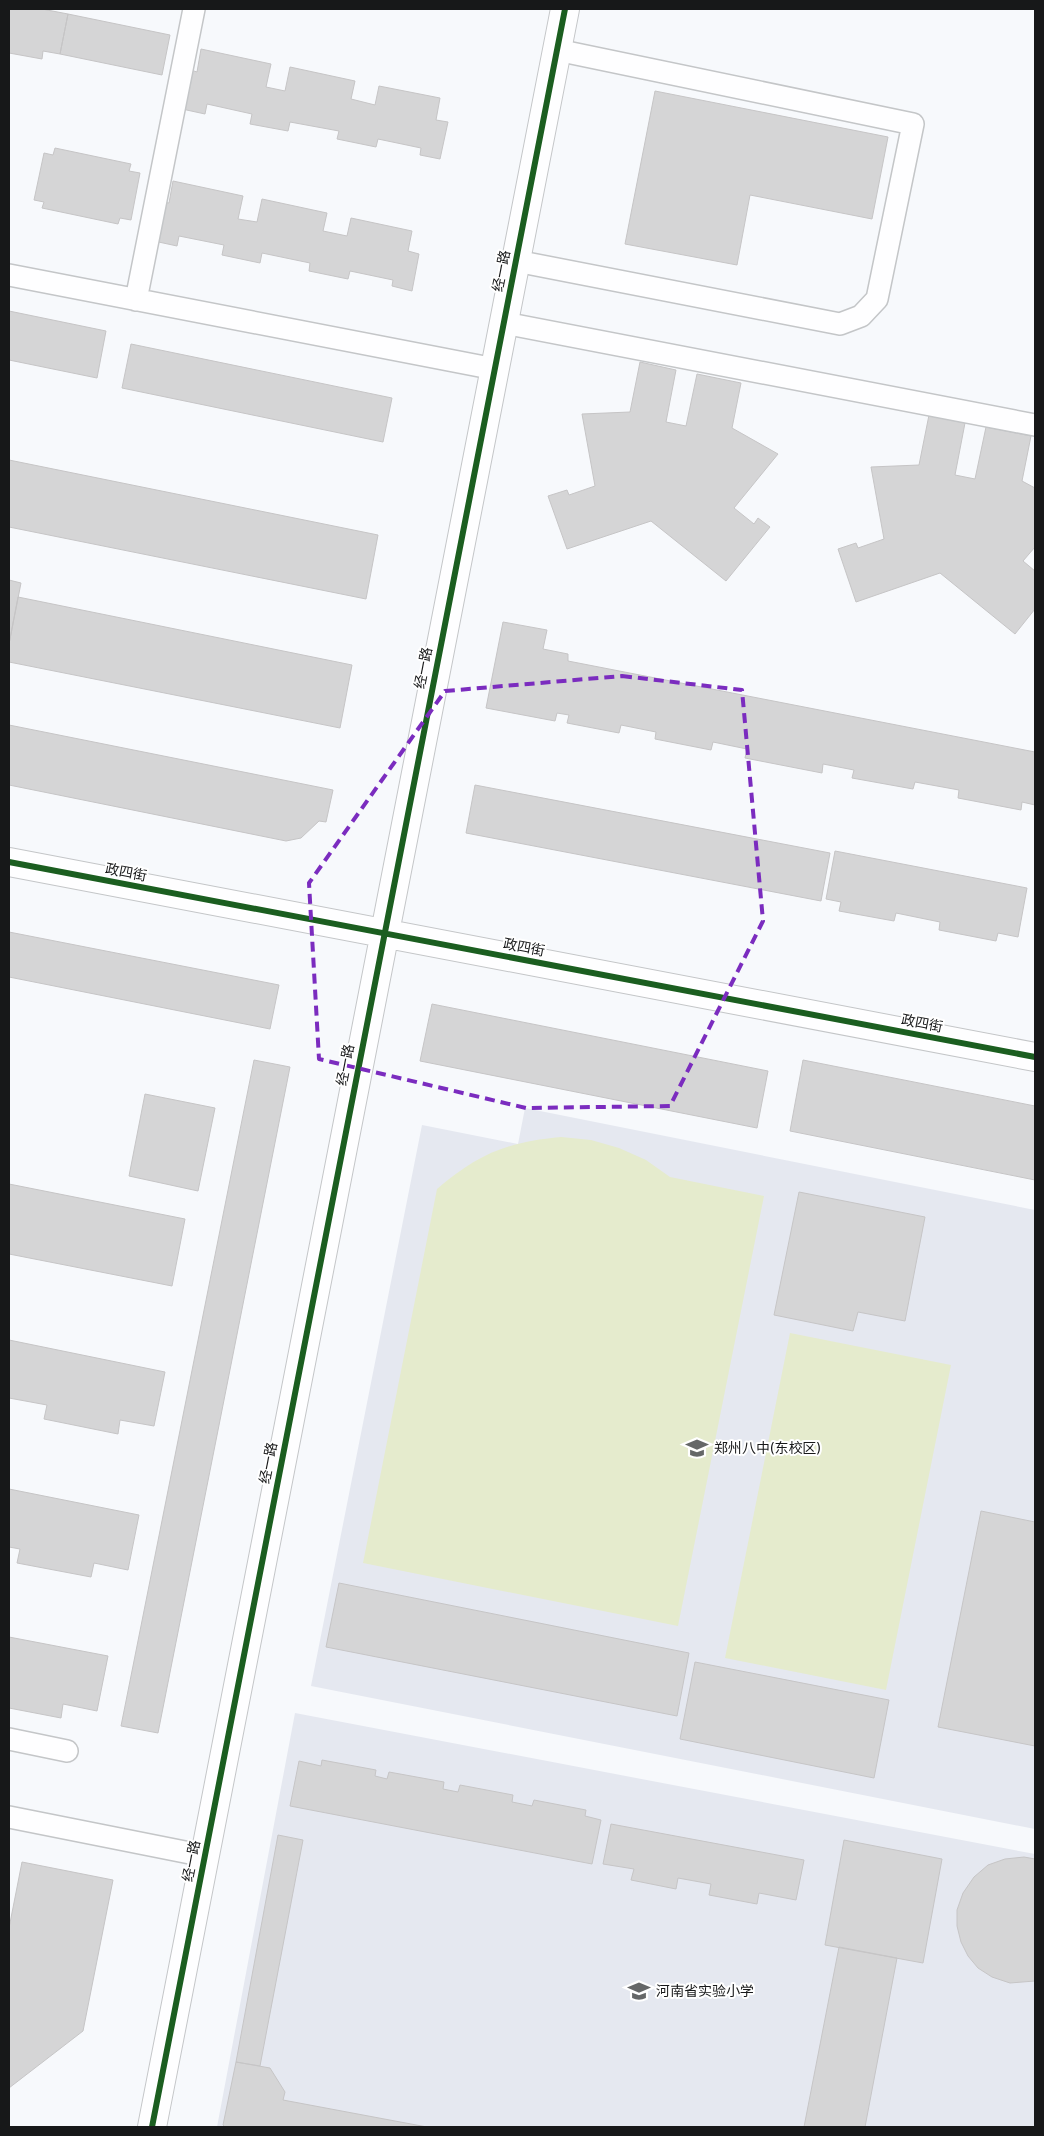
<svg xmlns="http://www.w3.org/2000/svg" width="1044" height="2136" font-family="Cabin,'Noto Sans SC',sans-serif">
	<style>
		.built { fill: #e5e8f0 }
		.green { fill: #e5ebcd }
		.building { fill: #d5d5d6; stroke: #c6c5c6 }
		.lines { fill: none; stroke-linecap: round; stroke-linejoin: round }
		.service-casing { stroke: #c4c6c8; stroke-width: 24 }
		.minor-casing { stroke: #c4c6c8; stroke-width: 30 }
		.service { stroke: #fefeff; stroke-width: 21 }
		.minor { stroke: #fefeff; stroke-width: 28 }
		.cycleway-casing { stroke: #fff; stroke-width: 9 }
		.cycleway { stroke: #1b5e20; stroke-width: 6 }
		.marked { fill: none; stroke: #7b2cbf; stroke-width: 4; stroke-dasharray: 10 6; stroke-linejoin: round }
		.labels { text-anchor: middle; stroke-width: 4; stroke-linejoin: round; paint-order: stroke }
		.street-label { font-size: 14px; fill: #171819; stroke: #fff }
		.poi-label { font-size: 14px; fill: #171819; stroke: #fff; text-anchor: start }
	</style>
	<rect width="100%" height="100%" fill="#f7f9fc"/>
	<!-- built -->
	<path class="built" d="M 525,1108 L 1035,1210 L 1035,1829 L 311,1686 L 422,1125 L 518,1144 Z
		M 295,1713 L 1035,1854 L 1035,2127 L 217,2127 Z"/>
	<!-- green -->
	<path class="green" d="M 561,1137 L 591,1140 L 619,1148 L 646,1160 L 670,1177 L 764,1196 L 678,1626 L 363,1563 L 437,1189 C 478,1154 507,1142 561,1137 Z
		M 790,1333 L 951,1365 L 886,1690 L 725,1658 Z"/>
	<!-- building -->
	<path class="building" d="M 9,9 L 42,9 L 68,14 L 60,54 L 43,51 L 42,59 L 9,53 Z
		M 68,14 L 170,35 L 162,75 L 60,54 Z
		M 201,49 L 271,64 L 266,87 L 285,91 L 290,67 L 355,81 L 351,99 L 375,105 L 379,86 L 440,98 L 436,120 L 448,122 L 440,159 L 420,155 L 421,148 L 378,139 L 376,147 L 337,139 L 339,131 L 290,122 L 288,131 L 250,124 L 252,114 L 207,104 L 205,114 L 182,109 L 191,70 L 197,72 Z
		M 655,91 L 888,137 L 872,219 L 750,195 L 737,265 L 625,244 Z
		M 55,148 L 131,164 L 129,171 L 140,173 L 131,220 L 120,218 L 118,224 L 42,208 L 44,202 L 34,200 L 44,153 L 53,155 Z
		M 173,181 L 243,196 L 238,219 L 257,222 L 262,199 L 327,213 L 323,231 L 347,236 L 351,218 L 412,231 L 408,251 L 419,254 L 412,291 L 392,286 L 393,280 L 350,271 L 348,279 L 309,271 L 310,263 L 262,253 L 260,263 L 222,255 L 224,245 L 179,236 L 177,246 L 154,241 L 162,202 L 169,203 Z
		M 9,311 L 106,331 L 97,378 L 9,360 Z
		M 131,344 L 392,398 L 383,442 L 122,388 Z
		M 640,362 L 676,370 L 666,422 L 686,426 L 697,374 L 741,383 L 732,428 L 778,454 L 734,508 L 754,524 L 758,518 L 770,527 L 726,581 L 651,521 L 567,549 L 548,496 L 567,490 L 569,495 L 595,486 L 582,414 L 630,412 Z
		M 929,415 L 965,423 L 955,475 L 975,479 L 986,427 L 1031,436 L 1022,481 L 1035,488 L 1035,547 L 1023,561 L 1035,571 L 1035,609 L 1015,634 L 940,573 L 856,602 L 838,549 L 856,543 L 858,548 L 884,539 L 871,467 L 919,465 Z
		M 9,460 L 378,535 L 366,599 L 9,527 Z
		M 9,580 L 21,583 L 9,644 Z
		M 18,597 L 352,665 L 340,728 L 9,662 L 9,644 Z
		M 503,622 L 547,630 L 543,649 L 568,654 L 568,661 L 1035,752 L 1035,805 L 1022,802 L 1021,810 L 958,798 L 959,790 L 915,782 L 913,789 L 852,778 L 854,770 L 823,764 L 822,773 L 745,758 L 747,749 L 713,742 L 711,750 L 655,739 L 656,732 L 621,725 L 619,733 L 567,723 L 569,715 L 557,713 L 555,721 L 486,708 Z
		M 9,725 L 333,790 L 326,822 L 319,821 L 301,838 L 286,841 L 9,785 Z
		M 475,785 L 830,853 L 821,901 L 466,833 Z
		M 835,851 L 1027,888 L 1018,937 L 998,933 L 996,941 L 939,930 L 940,922 L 896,913 L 894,921 L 839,911 L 841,902 L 826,899 Z
		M 9,932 L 279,985 L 270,1029 L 9,977 Z
		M 432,1004 L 768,1071 L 757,1128 L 420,1061 Z
		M 254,1060 L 290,1067 L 158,1733 L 121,1726 Z
		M 803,1060 L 1035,1106 L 1035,1180 L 790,1131 Z
		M 145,1094 L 215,1108 L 198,1191 L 129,1176 Z
		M 9,1184 L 185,1219 L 172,1286 L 9,1254 Z
		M 799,1192 L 925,1217 L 905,1321 L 858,1312 L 853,1331 L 774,1315 Z
		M 9,1340 L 165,1372 L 154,1426 L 120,1420 L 118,1434 L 44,1419 L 47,1405 L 9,1398 Z
		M 9,1489 L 139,1515 L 128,1570 L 94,1563 L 91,1577 L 17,1563 L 20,1549 L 9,1547 Z
		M 981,1511 L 1035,1522 L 1035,1746 L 938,1727 Z
		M 339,1583 L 689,1653 L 677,1716 L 326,1647 Z
		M 9,1637 L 108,1656 L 97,1711 L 63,1704 L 61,1718 L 9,1708 Z
		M 695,1662 L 889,1700 L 874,1778 L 680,1739 Z
		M 322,1760 L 376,1770 L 375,1776 L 387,1779 L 389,1772 L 444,1782 L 443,1789 L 458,1792 L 460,1785 L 513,1795 L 512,1802 L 532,1806 L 534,1800 L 586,1810 L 585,1816 L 601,1820 L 592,1864 L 290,1806 L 299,1761 L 321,1766 Z
		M 611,1824 L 804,1860 L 796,1900 L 759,1893 L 757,1904 L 709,1895 L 711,1884 L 678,1878 L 676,1889 L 631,1880 L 634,1869 L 603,1864 Z
		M 278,1835 L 303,1840 L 260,2066 L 236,2062 Z
		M 844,1840 L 942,1859 L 923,1963 L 825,1945 Z
		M 1024,1857 L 1035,1859 L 1035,1981 L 1010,1983 L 992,1977 L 978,1968 L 968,1956 L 961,1942 L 957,1926 L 957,1910 L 963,1893 L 974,1877 L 988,1865 L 1005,1859 Z
		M 22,1862 L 113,1880 L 83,2031 L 9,2088 L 9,1928 Z
		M 839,1947 L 897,1958 L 865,2127 L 804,2127 Z
		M 236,2062 L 270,2068 L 285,2092 L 283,2100 L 427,2127 L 225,2127 L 223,2125 Z"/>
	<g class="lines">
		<!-- service casing -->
		<g class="service-casing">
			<path id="service" d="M 516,261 L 840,324 L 861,316 L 877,299 L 913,124 L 557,50
				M 9,275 L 495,369
				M 136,300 L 194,9
				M 504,323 L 1035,425
				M 9,1739 L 67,1751
				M 9,1817 L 205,1856"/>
		</g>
		<!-- minor casing -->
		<g class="minor-casing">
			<path id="minor" d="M 9,862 L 1035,1057
				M 152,2127 L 565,9"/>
		</g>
		<!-- service -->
		<use href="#service" class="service"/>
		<!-- minor -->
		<use href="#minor" class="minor"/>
		<!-- cycleway casing -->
		<g class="cycleway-casing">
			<path id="cycleway" d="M 9,862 L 1035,1057
				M 152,2127 L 565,9"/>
		</g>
		<!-- cycleway -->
		<use href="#cycleway" class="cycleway"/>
	</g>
	<!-- marked area -->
	<path class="marked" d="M 622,676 L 742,690 L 763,921 L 670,1106 L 526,1108 L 319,1059 L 309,883 L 445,691 Z"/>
	<!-- icons -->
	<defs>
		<g id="school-bare" transform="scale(1.725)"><path d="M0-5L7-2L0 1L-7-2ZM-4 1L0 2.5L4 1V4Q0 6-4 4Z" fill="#656768" stroke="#fff" stroke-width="2.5" paint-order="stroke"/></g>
	</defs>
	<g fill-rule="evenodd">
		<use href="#school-bare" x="697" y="1448"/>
		<use href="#school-bare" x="639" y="1991"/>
	</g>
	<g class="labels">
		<!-- street labels -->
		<g class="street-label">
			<text transform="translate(501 271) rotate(-79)" y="5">经一路</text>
			<text transform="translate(423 668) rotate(-79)" y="5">经一路</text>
			<text transform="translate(126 872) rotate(11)" y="5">政四街</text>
			<text transform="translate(524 947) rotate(11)" y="5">政四街</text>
			<text transform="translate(922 1023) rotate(11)" y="5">政四街</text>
			<text transform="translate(345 1065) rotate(-79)" y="5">经一路</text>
			<text transform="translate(268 1463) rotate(-79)" y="5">经一路</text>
			<text transform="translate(191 1861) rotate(-79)" y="5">经一路</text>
		</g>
		<!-- poi labels -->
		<g class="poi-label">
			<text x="714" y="1453">郑州八中(东校区)</text>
			<text x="656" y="1996">河南省实验小学</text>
		</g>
	</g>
	<!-- border -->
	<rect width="1044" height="2136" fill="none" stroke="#171819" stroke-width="20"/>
</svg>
